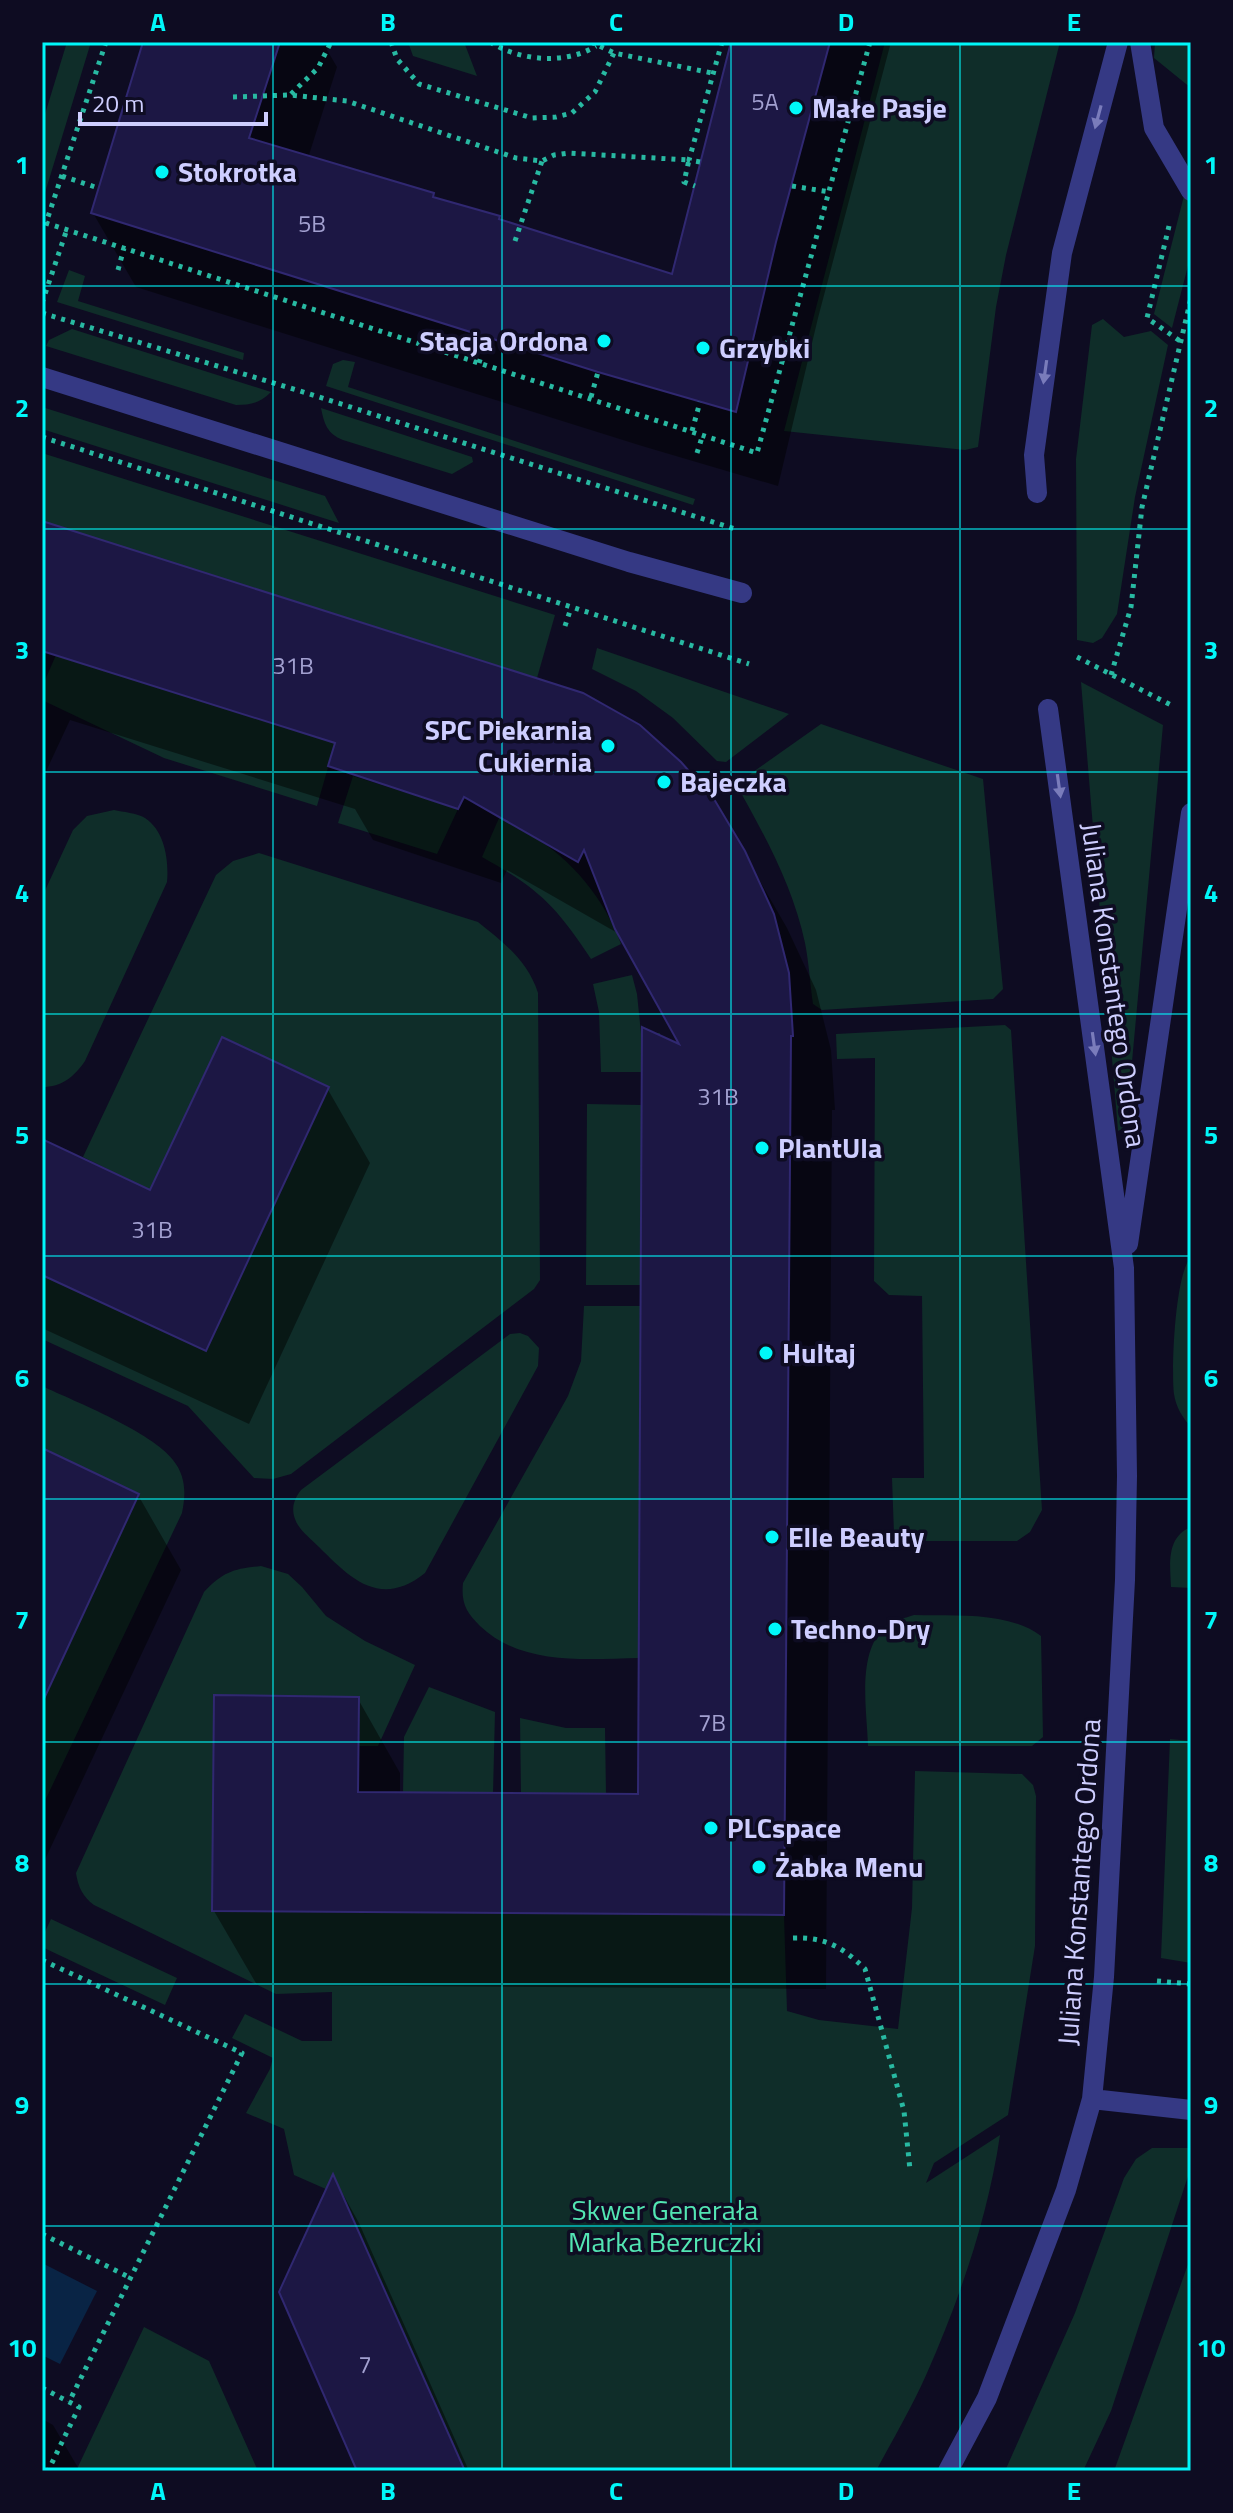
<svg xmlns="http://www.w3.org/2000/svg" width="1233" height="2513" font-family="'Titillium Web',sans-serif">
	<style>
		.green { fill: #0f2d29 }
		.water { fill: #092445 }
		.shadow { fill: #0007 }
		.building { fill: #1c1744; stroke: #302871; stroke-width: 2 }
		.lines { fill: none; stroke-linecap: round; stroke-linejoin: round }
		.path { stroke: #28b9a2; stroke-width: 5; stroke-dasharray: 4 6; stroke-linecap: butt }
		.minor { stroke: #353984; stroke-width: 20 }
		.oneway { fill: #7a7cbb }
		.grid { fill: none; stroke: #00f7f9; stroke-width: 2; stroke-opacity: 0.55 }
		.poi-dot { fill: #00f7f9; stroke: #0e0c22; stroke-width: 3 }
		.labels { text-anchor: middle; stroke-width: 7; stroke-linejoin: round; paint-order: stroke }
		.number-label { font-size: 24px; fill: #a2a0d0 }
		.poi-label { font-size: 28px; font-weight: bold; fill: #ceceff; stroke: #0e0c22; text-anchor: start }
		.street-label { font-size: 28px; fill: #ceceff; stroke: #0e0c22 }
		.park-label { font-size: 28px; fill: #53e5b3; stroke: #0e0c22 }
		.neatline { fill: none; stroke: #00f7f9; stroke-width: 3 }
		.grid-label { font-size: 26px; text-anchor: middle; font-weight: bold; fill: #00f7f9 }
	</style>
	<rect width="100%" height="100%" fill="#0e0c22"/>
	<!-- green -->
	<path class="green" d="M 67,42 L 91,42 L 44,196 L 42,124 Z
		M 408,42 L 464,42 L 477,76 L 413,56 Z
		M 885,42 L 1060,42 L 1006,255 L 996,307 L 978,447 L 965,450 L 784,431 Z
		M 1155,42 L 1191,42 L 1191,88 L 1154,58 Z
		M 1191,168 L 1191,254 L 1172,328 L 1154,314 Z
		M 69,270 L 85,276 L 78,301 L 244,353 L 243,360 L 57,302 Z
		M 1103,319 L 1124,337 L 1151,331 L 1168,345 L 1135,497 L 1117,614 L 1102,638 L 1093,643 L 1077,640 L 1076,459 L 1092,325 Z
		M 72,329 L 271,392 C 260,403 251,405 236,405 L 46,346 L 49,340 Z
		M 343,360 L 355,362 L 348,387 L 695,499 L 693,505 L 326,386 L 333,364 Z
		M 42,407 L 325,496 L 339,523 L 42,429 Z
		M 321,408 L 472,457 L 473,462 L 452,474 L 343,440 C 327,434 324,423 321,408 Z
		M 42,453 L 555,615 L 537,678 L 42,521 Z
		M 597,648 L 789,714 L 726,762 L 717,761 L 673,718 L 636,691 L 592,669 Z
		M 56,655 L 335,743 L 317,806 L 164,758 L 42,700 L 42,687 Z
		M 1081,682 L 1163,725 L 1126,1127 L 1118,1131 Z
		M 821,724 L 983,779 L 1003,989 L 993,999 L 822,1010 L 813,1004 C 810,984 809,963 805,943 C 793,886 764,834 736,784 Z
		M 519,772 L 536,824 L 531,835 C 572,859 605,900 621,944 L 591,959 C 555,905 539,889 482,857 Z
		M 353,776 L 458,809 L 437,854 L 338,823 Z
		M 114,810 C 123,812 137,813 145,818 C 165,831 169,861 167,882 L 85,1061 C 74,1077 62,1087 42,1087 L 42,897 L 73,830 L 87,816 Z
		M 259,853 L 478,922 C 503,942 528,961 538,993 L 540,1280 L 534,1289 L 291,1474 L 273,1479 L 254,1478 L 188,1406 L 42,1339 L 42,1275 L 329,1087 L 222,1037 L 150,1190 L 83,1157 L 216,875 L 233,861 Z
		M 632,975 L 637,994 L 641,1033 L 660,1033 L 660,1072 L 601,1072 L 599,1012 L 593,984 Z
		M 1005,1025 L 1011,1030 L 1042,1510 L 1030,1532 L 1017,1541 L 903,1541 L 894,1534 L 892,1478 L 924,1478 L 922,1296 L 889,1295 L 874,1281 L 875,1058 L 837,1059 L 836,1034 Z
		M 587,1104 L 642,1105 L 642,1285 L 586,1285 Z
		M 1191,1257 L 1191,1427 C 1182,1417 1176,1407 1174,1394 C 1171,1369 1175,1273 1191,1257 Z
		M 584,1306 L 640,1306 L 639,1658 C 585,1659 522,1666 480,1626 C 466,1612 461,1603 463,1583 L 568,1396 L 581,1361 Z
		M 520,1333 L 528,1336 L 539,1348 L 538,1366 L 425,1573 C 380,1609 350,1578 319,1547 C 311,1539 298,1529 295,1519 C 291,1508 294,1499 301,1490 L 510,1334 Z
		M 42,1386 C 76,1402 152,1432 173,1460 C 186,1476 186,1494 182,1513 L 42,1807 L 42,1700 L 139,1494 L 42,1448 Z
		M 1191,1527 L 1191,1588 L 1171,1587 C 1170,1564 1166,1537 1191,1527 Z
		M 261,1566 L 288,1574 L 302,1587 L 326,1616 L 365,1641 L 415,1665 L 378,1746 L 358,1746 L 358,1697 L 214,1696 L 213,1911 L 784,1915 L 787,2011 L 819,2020 L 898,2029 L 912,1908 L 915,1771 L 1022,1774 L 1033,1785 L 1036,1796 L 1035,1946 L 1008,2115 L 934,2163 L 926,2183 L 1000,2135 C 988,2217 960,2298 927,2373 C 912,2407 893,2439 876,2471 L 465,2471 L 344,2197 L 294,2175 L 284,2129 L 246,2113 L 270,2069 L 273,2058 L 232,2038 L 245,2014 L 302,2041 L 332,2041 L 332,1992 L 276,1994 L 94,1905 C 83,1897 78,1887 76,1873 L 204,1592 C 224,1571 234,1569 261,1566 Z
		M 914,1615 C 954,1616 1008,1611 1041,1636 L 1043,1737 L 1032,1746 L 868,1746 C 867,1710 856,1652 886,1626 C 892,1620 906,1618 914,1615 Z
		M 429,1687 L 495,1712 L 493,1794 L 403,1793 L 404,1737 Z
		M 520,1718 L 566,1728 L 605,1728 L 606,1794 L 521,1794 Z
		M 1170,1739 L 1191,1741 L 1191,1963 L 1161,1958 Z
		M 51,1919 L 177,1978 L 165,2005 L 42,1947 L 42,1938 Z
		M 1152,2148 L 1191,2148 L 1191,2167 L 1111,2411 L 1083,2471 L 1005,2471 L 1075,2313 L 1124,2178 L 1136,2159 Z
		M 1191,2256 L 1191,2471 L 1114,2471 Z
		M 144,2327 L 209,2361 L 258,2471 L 76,2471 Z"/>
	<!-- water -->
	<path class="water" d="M 42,2263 L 97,2291 L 60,2364 L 42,2355 Z"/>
	<!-- shadow -->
	<path class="shadow" d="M 145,42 L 330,42 L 327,50 L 337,67 L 308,158 L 432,194 L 436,201 L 499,218 L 501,222 L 673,276 L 733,42 L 891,42 L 818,318 L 778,486 L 642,446 L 136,287 L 93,213 Z
		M 42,524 L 743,852 L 787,928 L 816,990 L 831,1050 L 835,1110 L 832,1110 L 826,1989 L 257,1985 L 214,1911 L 358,1699 L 400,1773 L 400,1795 L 640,1796 L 684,1049 L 621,935 L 507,870 L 501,883 L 373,840 L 355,809 L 70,720 L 42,780 Z
		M 327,1088 L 370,1163 L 249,1424 L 42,1328 L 42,1142 L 151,1193 Z
		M 42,1451 L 138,1495 L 181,1570 L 42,1866 Z
		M 334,2178 L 359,2223 L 469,2471 L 360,2471 Z
		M 42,2419 L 53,2425 L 80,2471 L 42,2471 Z"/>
	<!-- building -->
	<path class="building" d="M 143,42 L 280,42 L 249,138 L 434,193 L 433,197 L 500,216 L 499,219 L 672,274 L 731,42 L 830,42 L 776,242 L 736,412 L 598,372 L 91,213 Z
		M 42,521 L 583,693 L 640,725 L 681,762 L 714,799 L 745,851 L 774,914 L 789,973 L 793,1036 L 791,1036 L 784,1915 L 212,1911 L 214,1695 L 359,1697 L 358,1792 L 638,1794 L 642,1027 L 679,1044 L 615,929 L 584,850 L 578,862 L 464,797 L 458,809 L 328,766 L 335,743 L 42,651 Z
		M 222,1037 L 329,1087 L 206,1351 L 42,1275 L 42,1139 L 150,1190 Z
		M 42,1448 L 139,1494 L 42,1703 Z
		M 333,2174 L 465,2471 L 357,2471 L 279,2292 Z"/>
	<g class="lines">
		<!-- path -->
		<path class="path" d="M 106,42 L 46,223 L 757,453 L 870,42
			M 391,42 L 397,59 L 419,84 L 532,118 L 556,117 L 572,113 L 595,92 L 614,53
			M 490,42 C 520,61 565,65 596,46
			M 591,42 L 614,53 L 712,73
			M 291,94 L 318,68 L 331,42
			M 233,97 L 290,95 L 347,101 L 516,158 L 542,161 L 554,155 L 569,153 L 689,160 L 684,182 L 695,186
			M 700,162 L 689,160 L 722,42
			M 62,176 L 98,188
			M 792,186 L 830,192
			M 1169,226 L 1147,318 L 1180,341
			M 515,241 L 542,161
			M 118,270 L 124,248
			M 42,303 L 67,229
			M 42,313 L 300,391 L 735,529
			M 479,363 L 487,336
			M 591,397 L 598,372
			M 692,431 L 700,402
			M 42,437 L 749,664
			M 697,453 L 703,434
			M 565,626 L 571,608
			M 1077,657 L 1171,705
			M 1111,675 L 1131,607 L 1142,507 L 1191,298
			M 514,755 L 541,769
			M 793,1938 C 825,1937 843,1947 865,1969 L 904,2111 L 910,2170
			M 42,1960 L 242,2053 L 69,2402
			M 1157,1981 L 1191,1984
			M 42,2234 L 131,2278
			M 42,2388 L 79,2407 L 48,2471"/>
		<!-- minor -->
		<path class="minor" d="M 1140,42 L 1154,128 L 1191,191
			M 42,377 L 629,562 L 742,593
			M 1037,493 L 1034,455 L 1062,253 L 1118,42
			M 1128,1244 L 1191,813
			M 1092,2099 L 1191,2110
			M 948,2471 L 987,2398 L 1066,2190 L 1092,2099 L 1104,1977 L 1125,1580 L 1127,1476 L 1124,1268 L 1048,709"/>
	</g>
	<!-- one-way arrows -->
	<defs><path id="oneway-solid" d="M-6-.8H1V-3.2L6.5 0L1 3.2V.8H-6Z" transform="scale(2)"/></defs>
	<g class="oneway">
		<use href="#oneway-solid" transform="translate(1098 117) rotate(105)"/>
		<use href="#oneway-solid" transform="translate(1045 372) rotate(98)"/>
		<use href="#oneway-solid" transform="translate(1059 786) rotate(82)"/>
		<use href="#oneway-solid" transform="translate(1094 1044) rotate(82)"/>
	</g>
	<!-- grid -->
	<path class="grid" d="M 273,42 L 273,2471M 502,42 L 502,2471M 731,42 L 731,2471M 960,42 L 960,2471M 42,286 L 1191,286M 42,529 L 1191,529M 42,772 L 1191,772M 42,1014 L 1191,1014M 42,1256 L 1191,1256M 42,1499 L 1191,1499M 42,1742 L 1191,1742M 42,1984 L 1191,1984M 42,2226 L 1191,2226"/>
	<!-- markers -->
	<g class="poi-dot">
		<circle cx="796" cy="108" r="8"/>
		<circle cx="162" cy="172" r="8"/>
		<circle cx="604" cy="341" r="8"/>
		<circle cx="703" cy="348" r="8"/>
		<circle cx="608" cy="746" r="8"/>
		<circle cx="664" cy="782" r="8"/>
		<circle cx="762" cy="1148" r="8"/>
		<circle cx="766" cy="1353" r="8"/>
		<circle cx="772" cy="1537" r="8"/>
		<circle cx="775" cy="1629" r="8"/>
		<circle cx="711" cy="1828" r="8"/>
		<circle cx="759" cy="1867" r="8"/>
	</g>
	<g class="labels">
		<!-- number labels -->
		<g class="number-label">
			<text x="765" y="110">5A</text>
			<text x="312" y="232">5B</text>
			<text x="293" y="674">31B</text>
			<text x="718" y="1105">31B</text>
			<text x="152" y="1238">31B</text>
			<text x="712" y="1731">7B</text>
			<text x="365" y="2373">7</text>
		</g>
		<!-- poi labels -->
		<g class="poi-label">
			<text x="812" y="118">Małe Pasje</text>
			<text x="178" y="182">Stokrotka</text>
			<text x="588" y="351" text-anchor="end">Stacja Ordona</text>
			<text x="719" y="358">Grzybki</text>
			<text x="592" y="740" text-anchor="end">SPC Piekarnia<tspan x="592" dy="32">Cukiernia</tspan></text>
			<text x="680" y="792">Bajeczka</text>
			<text x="778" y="1158">PlantUla</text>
			<text x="782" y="1363">Hultaj</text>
			<text x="788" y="1547">Elle Beauty</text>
			<text x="791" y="1639">Techno-Dry</text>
			<text x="727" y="1838">PLCspace</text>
			<text x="775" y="1877">Żabka Menu</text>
		</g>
		<!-- street labels -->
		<g class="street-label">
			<text transform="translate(1114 985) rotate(82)" y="10">Juliana Konstantego Ordona</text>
			<text transform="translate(1079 1882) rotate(-86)" y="10">Juliana Konstantego Ordona</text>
		</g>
		<!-- park labels -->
		<g class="park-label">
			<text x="665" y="2220">Skwer Generała<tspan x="665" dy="32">Marka Bezruczki</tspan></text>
		</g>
	</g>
	<!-- border -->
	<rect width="1233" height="2513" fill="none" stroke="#0e0c22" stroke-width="88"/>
	<!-- scale -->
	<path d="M80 112v12h186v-12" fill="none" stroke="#ceceff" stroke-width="4"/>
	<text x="92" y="112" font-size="24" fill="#ceceff" stroke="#0e0c22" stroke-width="6" paint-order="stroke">20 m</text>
	<rect x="44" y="44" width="1145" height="2425" class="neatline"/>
	<g class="grid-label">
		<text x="158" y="31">A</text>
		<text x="388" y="31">B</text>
		<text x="616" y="31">C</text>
		<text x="846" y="31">D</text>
		<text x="1074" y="31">E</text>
		<text x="22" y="174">1</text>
		<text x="1211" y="174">1</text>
		<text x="22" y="417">2</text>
		<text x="1211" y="417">2</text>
		<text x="22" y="659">3</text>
		<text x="1211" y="659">3</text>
		<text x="22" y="902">4</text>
		<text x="1211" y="902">4</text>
		<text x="22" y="1144">5</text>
		<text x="1211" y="1144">5</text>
		<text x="22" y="1387">6</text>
		<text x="1211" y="1387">6</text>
		<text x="22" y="1629">7</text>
		<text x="1211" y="1629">7</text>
		<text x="22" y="1872">8</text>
		<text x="1211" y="1872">8</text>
		<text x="22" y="2114">9</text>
		<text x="1211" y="2114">9</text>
		<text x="22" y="2357">10</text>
		<text x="1211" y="2357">10</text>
		<text x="158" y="2500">A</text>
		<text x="388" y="2500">B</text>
		<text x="616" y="2500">C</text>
		<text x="846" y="2500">D</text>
		<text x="1074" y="2500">E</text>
	</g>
</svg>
